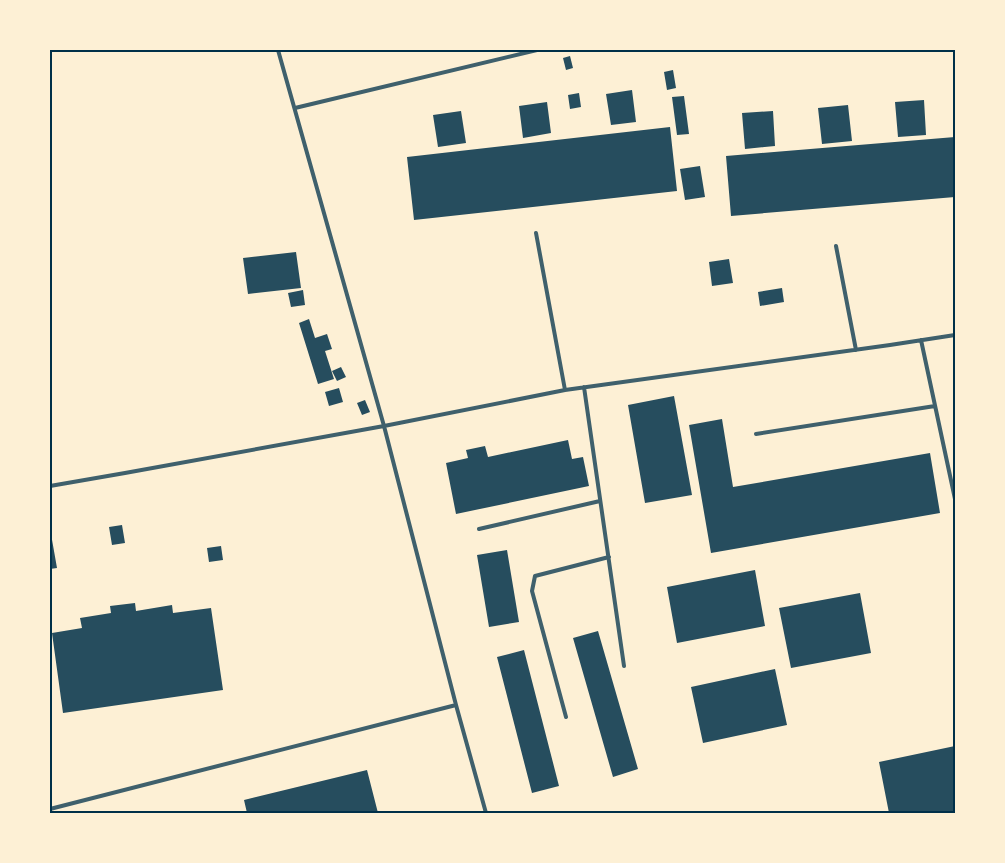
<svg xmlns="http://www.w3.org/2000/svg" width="1005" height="863" font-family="Barlow,sans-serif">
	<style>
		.building { fill: #264d5e }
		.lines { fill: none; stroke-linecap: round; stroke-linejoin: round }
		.service { stroke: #3f606c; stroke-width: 4 }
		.neatline { fill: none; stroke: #003049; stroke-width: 2 }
	</style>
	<rect width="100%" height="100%" fill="#fdf0d5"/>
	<!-- building -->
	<path class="building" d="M 570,56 L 573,68 L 566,70 L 563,58 Z
		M 673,70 L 676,88 L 667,90 L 664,72 Z
		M 632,90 L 636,122 L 611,125 L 606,94 Z
		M 579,93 L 581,107 L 570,109 L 568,95 Z
		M 684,96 L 689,134 L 677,135 L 672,97 Z
		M 924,100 L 926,135 L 898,137 L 895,102 Z
		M 547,102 L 551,133 L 523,138 L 519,106 Z
		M 848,105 L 852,141 L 822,144 L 818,108 Z
		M 461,111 L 466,143 L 438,147 L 433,115 Z
		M 773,111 L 775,146 L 745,149 L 742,113 Z
		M 670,127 L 677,191 L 414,220 L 407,157 Z
		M 955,137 L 955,197 L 731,216 L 726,156 Z
		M 700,166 L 705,197 L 685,200 L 680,169 Z
		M 296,252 L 301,288 L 248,294 L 243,258 Z
		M 729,259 L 733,283 L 712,286 L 709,262 Z
		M 782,288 L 784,302 L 760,306 L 758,292 Z
		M 303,290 L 305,305 L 291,307 L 288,293 Z
		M 309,319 L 315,338 L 327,334 L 332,349 L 325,351 L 334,379 L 318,384 L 299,323 Z
		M 341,367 L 346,377 L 337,381 L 332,371 Z
		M 339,388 L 343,402 L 329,406 L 325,392 Z
		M 674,396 L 692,495 L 645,503 L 628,405 Z
		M 365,400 L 370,412 L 362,415 L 357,403 Z
		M 722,419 L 733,487 L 930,453 L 940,513 L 711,553 L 689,425 Z
		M 568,440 L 572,459 L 583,457 L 589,486 L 456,514 L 446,463 L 468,458 L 466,450 L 485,446 L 488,457 Z
		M 122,525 L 125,543 L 112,545 L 109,527 Z
		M 50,534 L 51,534 L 57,568 L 50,569 Z
		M 221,546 L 223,560 L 209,562 L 207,548 Z
		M 507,550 L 519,622 L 489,627 L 477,555 Z
		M 755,570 L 765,626 L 677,643 L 667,587 Z
		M 860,593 L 871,653 L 791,668 L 779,608 Z
		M 135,603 L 136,611 L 172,605 L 173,613 L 211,608 L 223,690 L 63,713 L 52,633 L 82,628 L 80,618 L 111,613 L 110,606 Z
		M 598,631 L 638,769 L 613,777 L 573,638 Z
		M 524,650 L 559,786 L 532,793 L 497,657 Z
		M 775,669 L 787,725 L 703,743 L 691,687 Z
		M 955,746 L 955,813 L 889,813 L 879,762 Z
		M 367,770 L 378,813 L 247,813 L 244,800 Z"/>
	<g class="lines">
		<!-- service -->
		<path class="service" d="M 278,50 L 384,426 L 456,705 L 486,813
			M 295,108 L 537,50
			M 536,233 L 565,390
			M 836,246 L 856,350
			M 921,340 L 955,499
			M 584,387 L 624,666
			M 756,434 L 935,406
			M 50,486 L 125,473 L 384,426 L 565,390 L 890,345 L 955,335
			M 479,529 L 600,501
			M 566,717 L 532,591 L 535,576 L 609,557
			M 50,809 L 456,705"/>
	</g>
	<!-- border -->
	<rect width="1005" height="863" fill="none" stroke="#fdf0d5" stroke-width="102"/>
	<rect x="51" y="51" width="903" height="761" class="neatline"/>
</svg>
